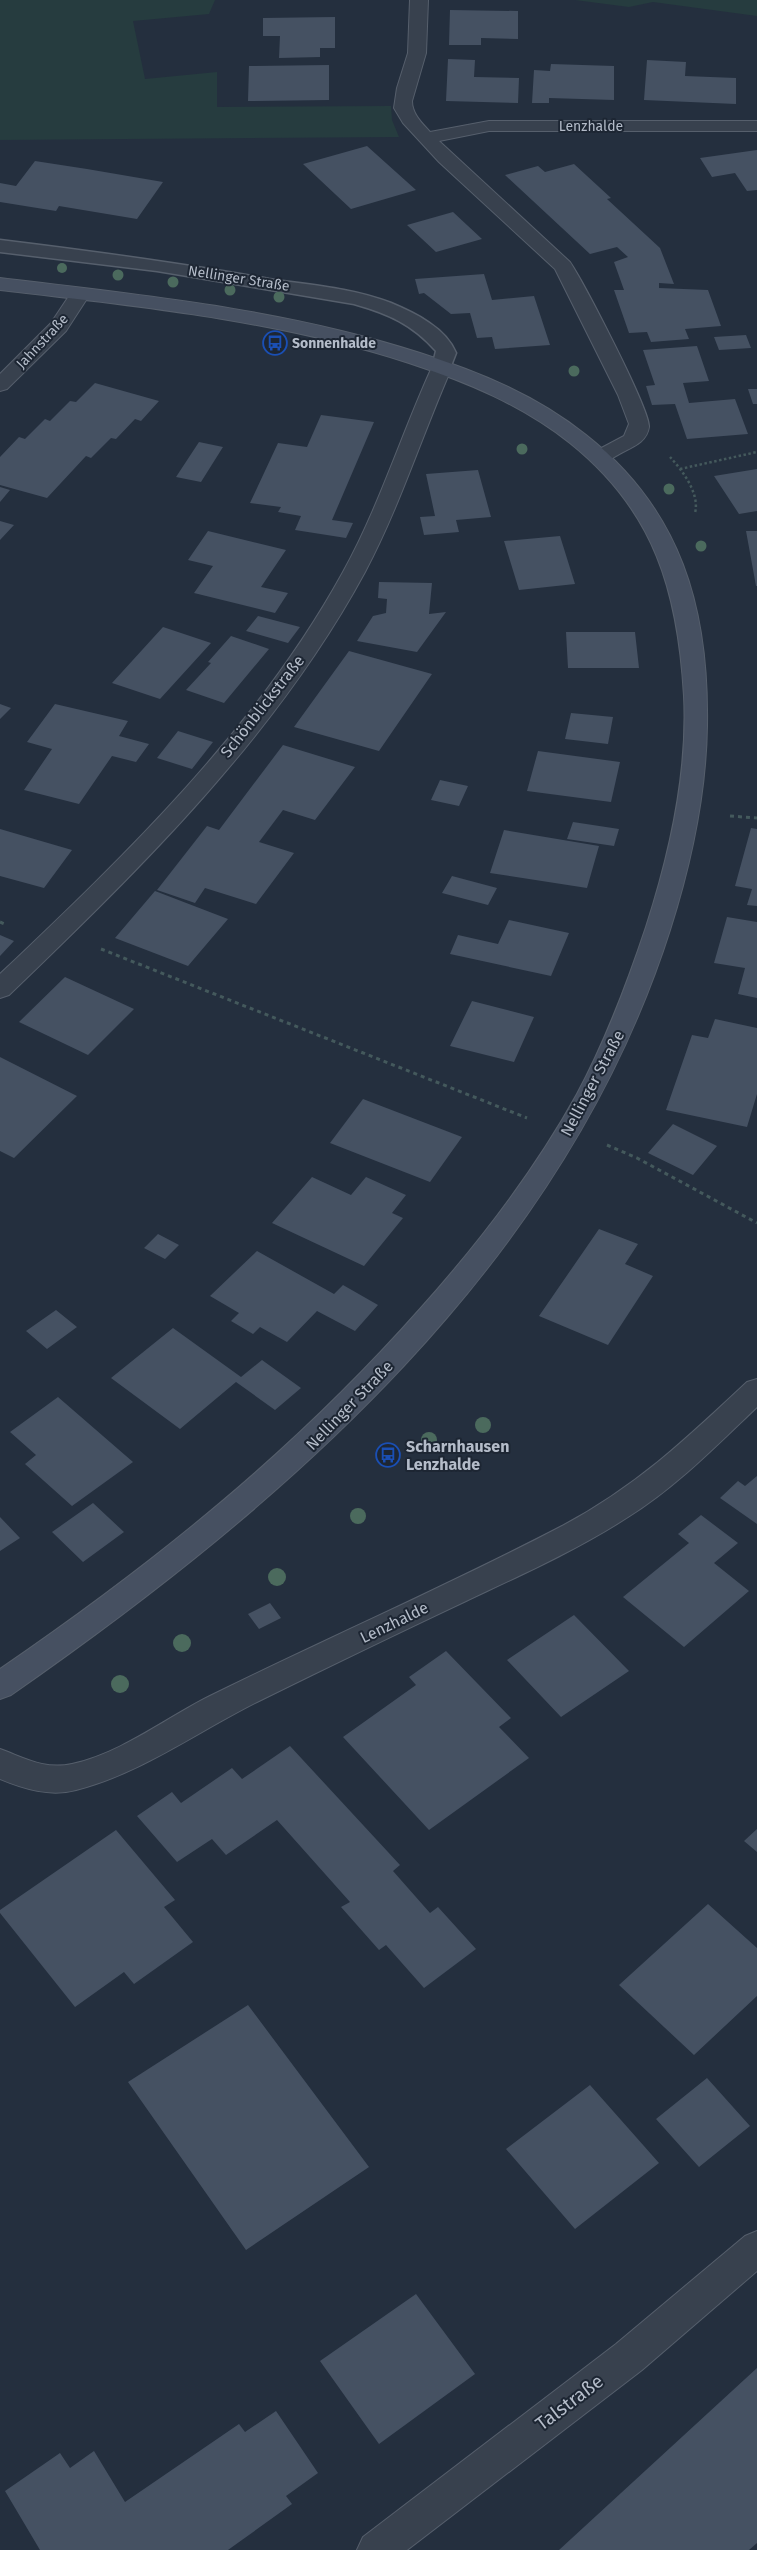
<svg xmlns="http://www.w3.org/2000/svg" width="757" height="2550" font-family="'Fira Sans',sans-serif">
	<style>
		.green { fill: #263c3f }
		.building { fill: #455162 }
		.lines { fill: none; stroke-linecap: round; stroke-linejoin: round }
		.lane-casing { stroke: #565f6c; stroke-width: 3 }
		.street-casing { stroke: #565f6c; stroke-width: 2 }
		.secondary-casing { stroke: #565f6c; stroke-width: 2 }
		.path-far1 { stroke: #44595c; stroke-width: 2.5; stroke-dasharray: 2.5 2.5; stroke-linecap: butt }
		.path { stroke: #44595c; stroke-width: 3; stroke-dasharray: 4 4; stroke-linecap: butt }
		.lane { fill: #38414e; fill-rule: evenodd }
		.street { fill: #38414e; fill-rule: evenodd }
		.secondary { fill: #465061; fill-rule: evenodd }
		.tree { fill: #4b6a5d }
		.labels { text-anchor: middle; stroke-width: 4; stroke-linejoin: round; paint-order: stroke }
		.far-street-label { font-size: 14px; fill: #b4bcc9; stroke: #1d2633 }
		.far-poi-label { font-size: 14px; font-weight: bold; fill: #b4bcc9; stroke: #1d2633; text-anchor: start }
		.street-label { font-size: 16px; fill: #b4bcc9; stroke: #1d2633 }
		.poi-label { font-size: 16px; font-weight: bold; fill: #b4bcc9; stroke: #1d2633; text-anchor: start }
		.near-street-label { font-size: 19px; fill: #b4bcc9; stroke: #1d2633 }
	</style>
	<rect width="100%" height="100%" fill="#242f3e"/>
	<!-- green -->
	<path class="green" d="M 0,0 L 223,0 L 215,0 L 209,14 L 133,21 L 145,79 L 217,72 L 217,107 L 391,106 L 392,120 L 399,137 L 0,140 Z
		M 575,0 L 757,0 L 757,16 L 653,2 L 629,7 Z"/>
	<!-- building -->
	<path class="building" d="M 450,10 L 518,11 L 518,39 L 481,38 L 481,45 L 449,45 Z
		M 335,17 L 335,48 L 320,48 L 320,57 L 279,58 L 280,36 L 263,36 L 263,18 Z
		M 448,59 L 475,60 L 474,77 L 519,78 L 518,103 L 446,101 Z
		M 647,60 L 686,62 L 685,76 L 736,78 L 736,104 L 644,100 Z
		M 551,64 L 614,66 L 614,100 L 549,98 L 549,103 L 532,103 L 534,70 L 550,71 Z
		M 329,65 L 329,100 L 248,101 L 249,66 Z
		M 367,146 L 416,190 L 351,209 L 303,164 Z
		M 757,150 L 757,190 L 747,191 L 735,173 L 712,177 L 700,158 Z
		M 35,161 L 87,169 L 163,182 L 137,219 L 59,206 L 56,211 L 0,202 L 0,183 L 16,186 Z
		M 574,164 L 611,198 L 607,199 L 660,248 L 674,284 L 659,283 L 659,288 L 708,290 L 721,326 L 685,329 L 689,339 L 651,342 L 647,332 L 629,333 L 614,290 L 624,290 L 614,262 L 628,257 L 617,247 L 590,254 L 505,175 L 538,166 L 545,172 Z
		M 453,212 L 482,239 L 436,252 L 407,225 Z
		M 484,274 L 492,300 L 534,296 L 550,345 L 495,349 L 492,337 L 477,338 L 470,313 L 451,314 L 424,293 L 419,294 L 415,279 Z
		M 746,335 L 751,348 L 719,350 L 714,337 Z
		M 697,346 L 709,381 L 683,383 L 689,403 L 735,399 L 748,434 L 687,439 L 675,404 L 652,405 L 646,386 L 655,385 L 643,350 Z
		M 95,383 L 159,401 L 141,421 L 135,419 L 116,439 L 111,438 L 91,458 L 86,456 L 47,498 L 0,485 L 0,457 L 19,437 L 25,439 L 45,419 L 50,421 L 70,401 L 76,402 Z
		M 748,389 L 757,389 L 757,404 L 753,404 Z
		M 321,415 L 374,422 L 332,520 L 353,523 L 346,538 L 295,530 L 301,516 L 278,512 L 281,507 L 250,503 L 278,443 L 307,447 Z
		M 199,442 L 223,447 L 201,482 L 176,477 Z
		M 757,469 L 757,511 L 739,514 L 714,476 Z
		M 478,470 L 491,517 L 456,520 L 459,532 L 424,535 L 420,517 L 435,516 L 426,474 Z
		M 0,487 L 10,490 L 0,502 Z
		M 0,521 L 14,525 L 0,540 Z
		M 208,531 L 286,550 L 261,587 L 288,593 L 275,613 L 194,593 L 213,566 L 188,560 Z
		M 746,531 L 757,531 L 757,586 L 756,586 Z
		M 560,536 L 575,584 L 519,590 L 504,541 Z
		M 379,582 L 432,583 L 429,614 L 446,612 L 417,652 L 357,641 L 373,616 L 386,613 L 387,599 L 378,598 Z
		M 258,616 L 300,627 L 288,643 L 246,631 Z
		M 163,627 L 211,643 L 160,699 L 112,683 Z
		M 566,632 L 635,632 L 639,668 L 568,668 Z
		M 231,636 L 269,649 L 224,703 L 186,690 L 211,663 L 208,662 Z
		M 349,651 L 432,674 L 379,751 L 294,727 Z
		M 0,704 L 11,708 L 0,719 Z
		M 55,704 L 128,721 L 119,736 L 149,744 L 136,762 L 112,756 L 79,804 L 24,790 L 52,749 L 27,742 Z
		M 571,713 L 613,717 L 608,744 L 565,739 Z
		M 178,731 L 213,742 L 192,769 L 157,758 Z
		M 283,745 L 355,767 L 315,820 L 283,810 L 259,842 L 294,853 L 256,904 L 205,888 L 195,903 L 157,890 L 207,826 L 219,830 Z
		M 538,751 L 620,762 L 611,802 L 527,791 Z
		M 440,780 L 468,786 L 459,806 L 431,800 Z
		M 573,822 L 619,829 L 614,846 L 567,839 Z
		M 751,828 L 757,829 L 757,906 L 747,905 L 752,889 L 735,886 Z
		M 0,829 L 72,850 L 44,888 L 0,876 Z
		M 504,830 L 599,846 L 587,888 L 490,873 Z
		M 452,876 L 497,888 L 488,905 L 442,893 Z
		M 155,891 L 228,919 L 188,966 L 115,938 Z
		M 727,917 L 757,922 L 757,998 L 738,994 L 745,968 L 714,963 Z
		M 509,920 L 569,933 L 551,976 L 450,954 L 458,935 L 498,944 Z
		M 0,935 L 14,941 L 0,956 Z
		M 65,977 L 134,1009 L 88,1055 L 19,1022 Z
		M 472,1001 L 534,1017 L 514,1062 L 450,1046 Z
		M 715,1019 L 757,1028 L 757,1094 L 747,1127 L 666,1110 L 692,1035 L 708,1038 Z
		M 0,1057 L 77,1096 L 14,1158 L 0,1151 Z
		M 363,1099 L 462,1137 L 430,1182 L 330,1143 Z
		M 673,1124 L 717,1146 L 693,1175 L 648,1153 Z
		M 312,1177 L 351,1195 L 366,1177 L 406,1195 L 392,1213 L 403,1218 L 364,1266 L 272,1223 Z
		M 599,1229 L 638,1244 L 625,1264 L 653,1276 L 608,1345 L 539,1316 Z
		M 158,1234 L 179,1245 L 165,1259 L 144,1248 Z
		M 257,1251 L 334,1294 L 343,1285 L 378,1305 L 355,1331 L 317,1311 L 287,1342 L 260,1327 L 253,1334 L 231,1321 L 239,1313 L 210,1296 Z
		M 56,1310 L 77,1327 L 47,1349 L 26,1331 Z
		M 173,1328 L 241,1377 L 262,1360 L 301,1388 L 275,1410 L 236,1382 L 180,1429 L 111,1378 Z
		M 58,1397 L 133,1462 L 72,1506 L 25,1464 L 36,1455 L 10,1432 Z
		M 757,1476 L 757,1524 L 720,1498 L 738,1481 L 745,1486 Z
		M 93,1503 L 124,1532 L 83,1562 L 52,1532 Z
		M 701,1515 L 738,1543 L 714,1563 L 749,1591 L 684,1647 L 623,1597 L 689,1543 L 678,1534 Z
		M 0,1517 L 20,1538 L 0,1551 Z
		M 270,1603 L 281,1618 L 259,1629 L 248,1614 Z
		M 574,1615 L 629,1671 L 561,1717 L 507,1660 Z
		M 446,1651 L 511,1718 L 499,1727 L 529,1758 L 429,1830 L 343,1737 L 416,1685 L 409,1677 Z
		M 290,1746 L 400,1865 L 393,1871 L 430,1913 L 438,1907 L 476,1949 L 424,1988 L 386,1945 L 379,1950 L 341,1907 L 350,1902 L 277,1820 L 226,1855 L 212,1839 L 177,1862 L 137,1816 L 172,1792 L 181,1803 L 232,1768 L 242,1779 Z
		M 757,1829 L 757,1852 L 744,1841 Z
		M 116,1830 L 175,1900 L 164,1907 L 193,1942 L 134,1984 L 124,1972 L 75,2007 L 0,1913 L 0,1910 Z
		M 708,1904 L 757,1948 L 757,1996 L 694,2055 L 619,1985 Z
		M 248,2005 L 369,2167 L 246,2250 L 128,2082 Z
		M 707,2078 L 750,2126 L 699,2167 L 656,2119 Z
		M 590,2085 L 659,2163 L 575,2229 L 506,2149 Z
		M 416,2294 L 475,2374 L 379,2444 L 320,2361 Z
		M 757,2368 L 757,2543 L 749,2550 L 559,2550 Z
		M 276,2411 L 318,2473 L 286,2496 L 292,2504 L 228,2550 L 40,2550 L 5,2491 L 60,2453 L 70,2468 L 94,2451 L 125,2502 L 239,2424 L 245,2432 Z"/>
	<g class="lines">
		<!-- lane casing -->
		<g class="lane-casing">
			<path id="lane" d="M 0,240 C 90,251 180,263 269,279 C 310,285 353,288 391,303 C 415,313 446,328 456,353 L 449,371 L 435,371 L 432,367 L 436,351 C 412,324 389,314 354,304 L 157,271 L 0,252 Z"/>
		</g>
		<!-- street casing -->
		<g class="street-casing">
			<path id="street" d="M 410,0 L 428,0 L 426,53 L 412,101 C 412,114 422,123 430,132 L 489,121 L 757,121 L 757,131 L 489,131 L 439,141 L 570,262 C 583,281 651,411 649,427 C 647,441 635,446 623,452 C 612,458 604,465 592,461 L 589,457 L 592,453 L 624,436 L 629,424 L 618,395 L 555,269 L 439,162 L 403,123 L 394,108 L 397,88 L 408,53 Z
				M 80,288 L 87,290 L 90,294 L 66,331 L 7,389 L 0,391 L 0,374 L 51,323 L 73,290 Z
				M 442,361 L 449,363 L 452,367 C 422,435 400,506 365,572 C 277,735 141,868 9,995 L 0,998 L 0,974 C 127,854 258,727 343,572 C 379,507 401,435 432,367 L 435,363 Z
				M 757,1379 L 757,1407 C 716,1446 676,1487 628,1517 C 577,1550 521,1575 466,1601 C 398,1633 330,1666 263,1699 C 201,1729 143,1773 76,1790 C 50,1797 24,1789 0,1779 L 0,1749 C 25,1758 44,1770 72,1764 C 123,1753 168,1716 214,1694 C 330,1637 449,1585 564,1525 C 638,1485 686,1439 747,1382 Z
				M 757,2231 L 757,2271 L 642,2370 L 407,2550 L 357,2550 L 363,2537 L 616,2344 L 745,2236 Z"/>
		</g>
		<!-- secondary casing -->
		<g class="secondary-casing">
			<path id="secondary" d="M 0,278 C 141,295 284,309 420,353 C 479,372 536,395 586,435 C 681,510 709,608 707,726 C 706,795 691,864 670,930 C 564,1263 289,1501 11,1695 L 0,1699 L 0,1669 C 156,1562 294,1451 420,1309 C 479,1243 534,1172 577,1094 C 606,1040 627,984 646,927 C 670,853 688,774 684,696 C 678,592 655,511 570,443 C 522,405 467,382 409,363 C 276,320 138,306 0,290 Z"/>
		</g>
		<!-- path-far1 -->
		<path class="path-far1" d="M 670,457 C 683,471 700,494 695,513
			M 680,469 L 757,452"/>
		<!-- path -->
		<path class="path" d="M 730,816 L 757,818
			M 0,922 L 7,925
			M 101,949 L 527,1118
			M 607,1145 L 637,1158 L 757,1223"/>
		<!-- lane -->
		<use href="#lane" class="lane"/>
		<!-- street -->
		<use href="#street" class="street"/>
		<!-- secondary -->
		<use href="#secondary" class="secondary"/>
	</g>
	<!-- trees -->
	<g class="tree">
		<circle cx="62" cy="268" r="5"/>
		<circle cx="118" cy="275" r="5.5"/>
		<circle cx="173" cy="282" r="5.5"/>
		<circle cx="230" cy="290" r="5.5"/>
		<circle cx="279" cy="297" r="5.5"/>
		<circle cx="574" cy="371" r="5.5"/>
		<circle cx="522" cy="449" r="5.5"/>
		<circle cx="669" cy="489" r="5.5"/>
		<circle cx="701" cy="546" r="5.5"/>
		<circle cx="483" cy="1425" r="8"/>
		<circle cx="429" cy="1440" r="8"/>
		<circle cx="358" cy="1516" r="8"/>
		<circle cx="277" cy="1577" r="9"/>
		<circle cx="182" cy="1643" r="9"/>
		<circle cx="120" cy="1684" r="9"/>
	</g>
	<!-- icons -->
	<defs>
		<g id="bus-ring" transform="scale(1.25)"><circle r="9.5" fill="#1d2633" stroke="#1a4fb4" stroke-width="1.5"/><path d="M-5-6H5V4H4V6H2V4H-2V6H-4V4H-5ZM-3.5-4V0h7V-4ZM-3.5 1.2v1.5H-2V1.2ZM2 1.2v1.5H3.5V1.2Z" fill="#1a4fb4"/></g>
	</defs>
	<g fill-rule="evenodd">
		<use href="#bus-ring" x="275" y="343"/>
		<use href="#bus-ring" x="388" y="1455"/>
	</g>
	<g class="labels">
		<!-- far-street labels -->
		<g class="far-street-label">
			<text x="591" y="131">Lenzhalde</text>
			<text transform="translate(239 278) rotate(9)" y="5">Nellinger Straße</text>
			<text transform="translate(42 341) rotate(-47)" y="5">Jahnstraße</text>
		</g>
		<!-- far-poi labels -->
		<g class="far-poi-label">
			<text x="292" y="348">Sonnenhalde</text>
		</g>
		<!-- street labels -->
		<g class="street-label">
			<text transform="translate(262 706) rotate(-52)" y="6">Schönblickstraße</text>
			<text transform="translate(592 1083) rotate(-62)" y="6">Nellinger Straße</text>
			<text transform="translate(349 1405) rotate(-46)" y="6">Nellinger Straße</text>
			<text transform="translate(394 1622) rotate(-26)" y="6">Lenzhalde</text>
		</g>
		<!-- poi labels -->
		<g class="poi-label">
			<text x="406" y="1452">Scharnhausen<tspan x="406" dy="18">Lenzhalde</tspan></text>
		</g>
		<!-- near-street labels -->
		<g class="near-street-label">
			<text transform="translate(569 2402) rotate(-37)" y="7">Talstraße</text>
		</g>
	</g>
</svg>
